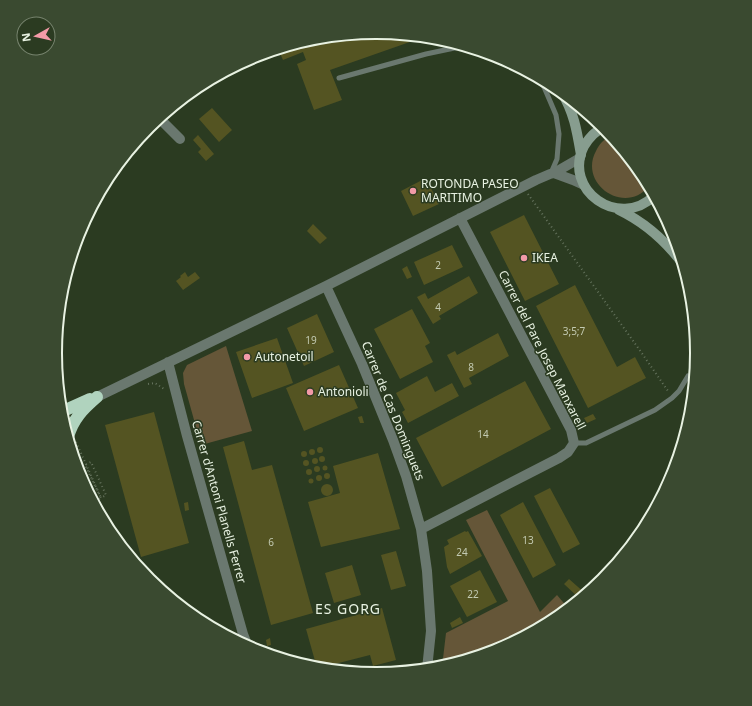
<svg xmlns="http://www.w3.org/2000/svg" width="752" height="706" font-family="'Noto Sans',sans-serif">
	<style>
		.green { fill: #655638 }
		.building { fill: #545422 }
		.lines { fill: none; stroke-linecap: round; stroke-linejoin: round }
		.path { stroke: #65735d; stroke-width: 2; stroke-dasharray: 1 3; stroke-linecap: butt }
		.lane { stroke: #6a786f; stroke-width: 5 }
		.street { stroke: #6a786f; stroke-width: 10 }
		.secondary { stroke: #879d8f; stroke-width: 10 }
		.highway { stroke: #b0d3be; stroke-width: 12 }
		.poi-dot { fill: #f39aa7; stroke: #2b3b21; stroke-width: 1.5 }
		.labels { text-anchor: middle; stroke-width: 3; stroke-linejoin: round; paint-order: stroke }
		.number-label { font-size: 10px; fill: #c3cab2 }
		.poi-label { font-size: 12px; fill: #e8f2e2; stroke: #2b3b21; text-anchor: start }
		.street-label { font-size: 12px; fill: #e8f2e2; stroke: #2b3b21 }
		.quarter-label { font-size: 14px; letter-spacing: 1px; fill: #e8f2e2; stroke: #2b3b21 }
		.rim { fill: none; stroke: #e8f2e2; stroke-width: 2 }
	</style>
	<rect width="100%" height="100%" fill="#2b3b21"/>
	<!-- green -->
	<path class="green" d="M 611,136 L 643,175 L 649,186 C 625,216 578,184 596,151 C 599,144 604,139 611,136 Z
		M 226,346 L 252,431 L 201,445 L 184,384 L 183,373 L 187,365 Z
		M 487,510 L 540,612 L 557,595 L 568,608 L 554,620 L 499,650 L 442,667 L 446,633 L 508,601 L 466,520 Z
		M 421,664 L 420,670 L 390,673 Z"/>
	<!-- building -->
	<path class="building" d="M 376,32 L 424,37 L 330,70 L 342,100 L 314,110 L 297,64 L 306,60 L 303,52 L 283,60 L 278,49 L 314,38 Z
		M 212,108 L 232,130 L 219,142 L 199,119 Z
		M 198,135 L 214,154 L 206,161 L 198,152 L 201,149 L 193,140 Z
		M 426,178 L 439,204 L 413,216 L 401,191 Z
		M 524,215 L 559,284 L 525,301 L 490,232 Z
		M 313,224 L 327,238 L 320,244 L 307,231 Z
		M 452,245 L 463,267 L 424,285 L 414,262 Z
		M 407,266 L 412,277 L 407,279 L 402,269 Z
		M 185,272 L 188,277 L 195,272 L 200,278 L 183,290 L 176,281 L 181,277 L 180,276 Z
		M 469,276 L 478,293 L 439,316 L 441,319 L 433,324 L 417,297 L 425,293 L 428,299 Z
		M 575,285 L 617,367 L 635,357 L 646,378 L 588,408 L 536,306 Z
		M 412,309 L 430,343 L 425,346 L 433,362 L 400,379 L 374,329 Z
		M 317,314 L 334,352 L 304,366 L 287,328 Z
		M 498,333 L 509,356 L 469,378 L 472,384 L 464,388 L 447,355 L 455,351 L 457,355 Z
		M 277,338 L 293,383 L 252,398 L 236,352 Z
		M 339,365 L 358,408 L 304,431 L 286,388 Z
		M 427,376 L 435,392 L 452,383 L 459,396 L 408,423 L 402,412 L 405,410 L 396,393 Z
		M 525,381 L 551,429 L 442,487 L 416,438 Z
		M 154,412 L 189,543 L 141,557 L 105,425 Z
		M 593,414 L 596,419 L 587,423 L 584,418 Z
		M 362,416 L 364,423 L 360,423 L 358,417 Z
		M 244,441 L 252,470 L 272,465 L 313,613 L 271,625 L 223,447 Z
		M317 450a3 3 0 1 1 6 0a3 3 0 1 1-6 0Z
		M309 452a3 3 0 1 1 6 0a3 3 0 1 1-6 0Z
		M301 454a3 3 0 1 1 6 0a3 3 0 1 1-6 0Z
		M 378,453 L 400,529 L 321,547 L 308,502 L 340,493 L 333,466 Z
		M319 459a3 3 0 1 1 6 0a3 3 0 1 1-6 0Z
		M312 461a3 3 0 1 1 6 0a3 3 0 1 1-6 0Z
		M303 463a3 3 0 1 1 6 0a3 3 0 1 1-6 0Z
		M322.5 468a2.5 2.5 0 1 1 5 0a2.5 2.5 0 1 1-5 0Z
		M314 469a3 3 0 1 1 6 0a3 3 0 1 1-6 0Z
		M306 472a3 3 0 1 1 6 0a3 3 0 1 1-6 0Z
		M324 476a3 3 0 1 1 6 0a3 3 0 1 1-6 0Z
		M316 478a3 3 0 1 1 6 0a3 3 0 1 1-6 0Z
		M308.5 481a2.5 2.5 0 1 1 5 0a2.5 2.5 0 1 1-5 0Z
		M321 490a6 6 0 1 1 12 0a6 6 0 1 1-12 0Z
		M 550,488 L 580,544 L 563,553 L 534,496 Z
		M 188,502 L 189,510 L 185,511 L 184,503 Z
		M 523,502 L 556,565 L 533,578 L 500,515 Z
		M 465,531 L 466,532 L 468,531 L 482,556 L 450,574 L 447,567 L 444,547 L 449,544 L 447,540 Z
		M 396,551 L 406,586 L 391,590 L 381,555 Z
		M 352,565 L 361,595 L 334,603 L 325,573 Z
		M 480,570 L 497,602 L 467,617 L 450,586 Z
		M 569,579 L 586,594 L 580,599 L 564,584 Z
		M 382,608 L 396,660 L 373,666 L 370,655 L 319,668 L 317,668 L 306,629 Z
		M 460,617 L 463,623 L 452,628 L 450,623 Z
		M 270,638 L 271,645 L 267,646 L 266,640 Z"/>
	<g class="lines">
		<!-- path -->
		<path class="path" d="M 528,194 L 641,352 L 668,391
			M 148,384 L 155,383 L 164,389 L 165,389
			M 76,442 L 101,498 L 106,495 L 91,462 L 85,465 L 101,498 L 93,502"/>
		<!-- lane -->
		<path class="lane" d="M 536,76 L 544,87 L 556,115 L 559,134 L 557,159 L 551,173
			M 339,78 L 426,54 L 464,46
			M 574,443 L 586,443 L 655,410 L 672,398 L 679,391 L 688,376"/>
		<!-- street -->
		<path class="street" d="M 159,118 L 180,139
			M 554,173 L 573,180 L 584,185
			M 326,286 L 362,364 L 393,440 L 406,476 L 421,529 L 427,571 L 431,631 L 427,669
			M 168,362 L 187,436 L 243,634 L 248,647
			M 97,397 L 326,286 L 536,180 L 550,174 L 554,173 L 580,158
			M 421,529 L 559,458 L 568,452 L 574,443 L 571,430 L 460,218"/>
		<!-- secondary -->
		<path class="secondary" d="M 561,91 C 574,112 577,131 581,155
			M 604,127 C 595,131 589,138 584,146 C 562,190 619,230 654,196
			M 619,210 C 646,223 665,240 683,264"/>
		<!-- highway -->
		<path class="highway" d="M 61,412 L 90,399
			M 68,437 C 73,419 83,409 97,397"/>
	</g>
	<!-- markers -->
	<g class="poi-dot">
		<circle cx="413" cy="191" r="4"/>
		<circle cx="524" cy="258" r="4"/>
		<circle cx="247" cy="357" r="4"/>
		<circle cx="310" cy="392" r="4"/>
	</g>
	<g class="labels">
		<!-- number labels -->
		<g class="number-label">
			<text x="438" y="269">2</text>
			<text x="438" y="311">4</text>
			<text x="574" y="335">3;5;7</text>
			<text x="311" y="344">19</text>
			<text x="471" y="371">8</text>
			<text x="483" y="438">14</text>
			<text x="528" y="544">13</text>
			<text x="271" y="546">6</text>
			<text x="462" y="556">24</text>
			<text x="473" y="598">22</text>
		</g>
		<!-- poi labels -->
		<g class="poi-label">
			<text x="421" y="188">ROTONDA PASEO<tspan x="421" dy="14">MARITIMO</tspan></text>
			<text x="532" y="262">IKEA</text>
			<text x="255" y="361">Autonetoil</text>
			<text x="318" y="396">Antonioli</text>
		</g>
		<!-- street labels -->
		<g class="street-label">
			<text transform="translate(542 350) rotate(63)" y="4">Carrer del Pare Josep Manxarell</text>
			<text transform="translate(393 411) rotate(68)" y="4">Carrer de Cas Dominguets</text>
			<text transform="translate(219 502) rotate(74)" y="4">Carrer d'Antoni Planells Ferrer</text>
		</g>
		<!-- quarter labels -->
		<g class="quarter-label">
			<text x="348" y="614">ES GORG</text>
		</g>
	</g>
	<!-- crop -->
	<path d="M0 0H752V706H0ZM62 353a314 314 0 1 1 628 0a314 314 0 1 1-628 0Z" fill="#3a4a30" fill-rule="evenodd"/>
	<path class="rim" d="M62 353a314 314 0 1 1 628 0a314 314 0 1 1-628 0Z"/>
	<!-- north arrow -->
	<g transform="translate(36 36) rotate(262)"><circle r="19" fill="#2b3b21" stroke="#77846e"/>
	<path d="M0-3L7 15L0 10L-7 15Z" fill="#f39aa7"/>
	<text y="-6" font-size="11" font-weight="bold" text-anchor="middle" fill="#e8f2e2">N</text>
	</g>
</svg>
